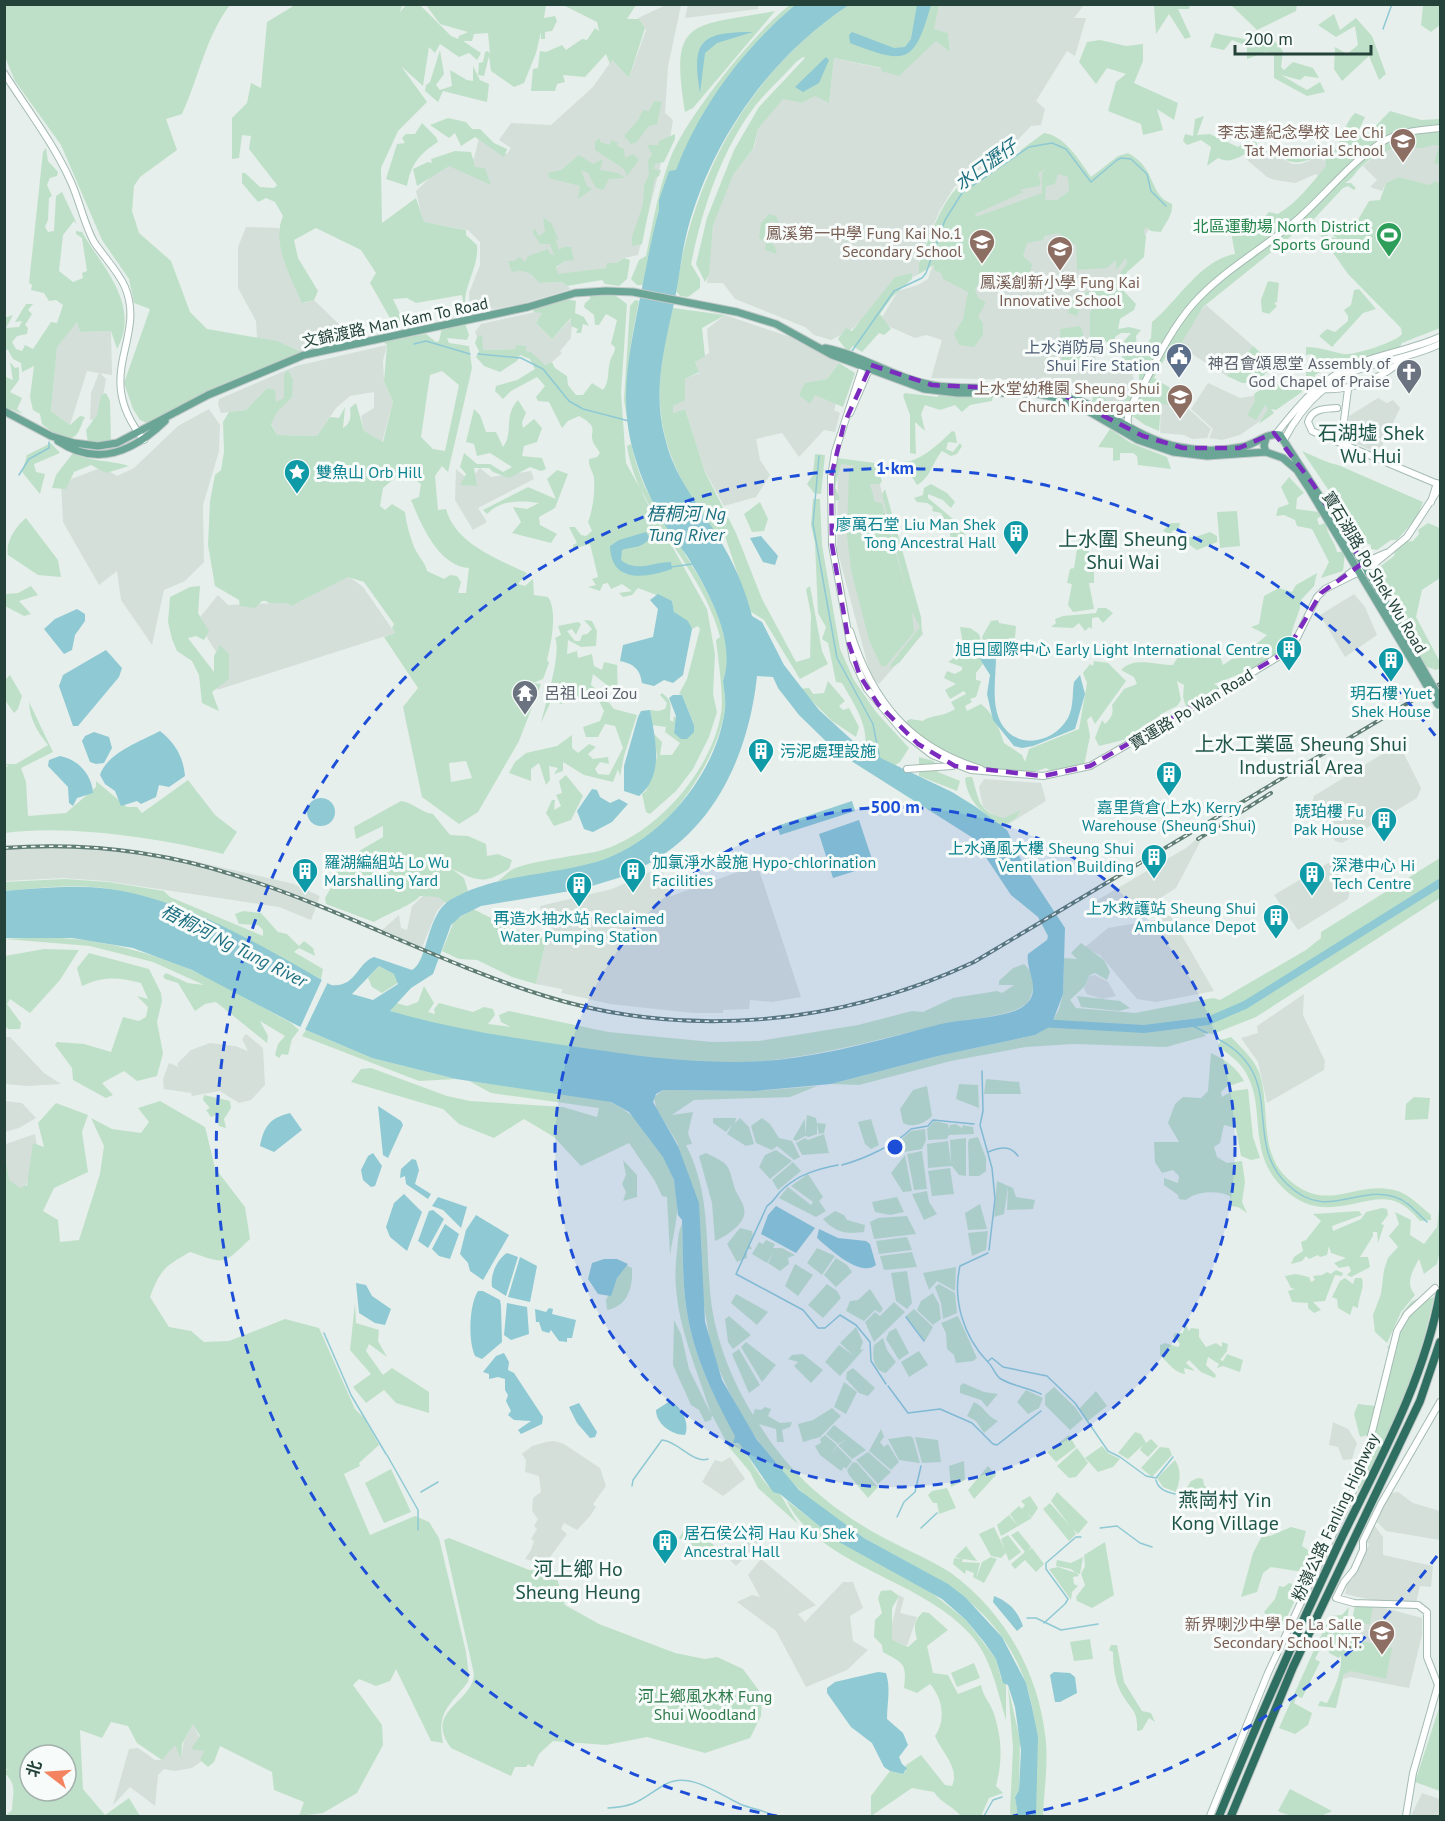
<svg xmlns="http://www.w3.org/2000/svg" width="1445" height="1821" font-family="'PT Sans','Noto Sans SC',sans-serif">
	<style>
		.built { fill: #d4dfda }
		.green { fill: #bfe0c8; fill-rule: evenodd }
		.water { fill: #8ec9d4; fill-rule: evenodd }
		.pier { fill: #e6efeb }
		.lines { fill: none; stroke-linecap: round; stroke-linejoin: round }
		.stream { stroke: #8ec9d4; stroke-width: 1.5 }
		.river { stroke: #8ec9d4; stroke-width: 8 }
		.secondary-casing { stroke: #a4bbb3; stroke-width: 8 }
		.primary-casing { stroke: #c2cac8; stroke-width: 9 }
		.highway-casing { stroke: #c2cac8; stroke-width: 10 }
		.secondary { stroke: #fff; stroke-width: 6 }
		.primary { stroke: #6aa596; stroke-width: 7 }
		.highway { stroke: #2f6f62; stroke-width: 8 }
		.rail-casing { stroke: #5f7d75; stroke-width: 4 }
		.rail { stroke: #f7fbf9; stroke-width: 1.5; stroke-dasharray: 4.5; stroke-linecap: butt }
		.primary-bridge-casing { stroke: #c2cac8; stroke-width: 9; stroke-linecap: butt }
		.primary-bridge { stroke: #6aa596; stroke-width: 7 }
		.marked { fill: none; stroke: #7b2cbf; stroke-width: 4.5; stroke-dasharray: 12 8; stroke-linejoin: round }
		.ring { fill: none; stroke: #1d4ed8; stroke-width: 3; stroke-dasharray: 10 8 }
		.labels { text-anchor: middle; stroke-width: 6; stroke-linejoin: round; paint-order: stroke }
		.education-label { font-size: 16px; fill: #785e54; stroke: #f7fbf9; text-anchor: end }
		.leisure-label { font-size: 16px; fill: #27864d; stroke: #f7fbf9; text-anchor: end }
		.street-label { font-size: 16px; fill: #24423a; stroke: #f7fbf9 }
		.service-label { font-size: 16px; fill: #4e5e75; stroke: #f7fbf9; text-anchor: end }
		.worship-label { font-size: 16px; fill: #5b616d; stroke: #f7fbf9; text-anchor: end }
		.culture-label { font-size: 16px; fill: #0d838f; stroke: #f7fbf9; text-anchor: start }
		.park-label { font-size: 16px; fill: #2d7a4b; stroke: #f7fbf9 }
		.water-label { font-size: 18px; font-style: italic; fill: #1c6f80; stroke: #f7fbf9 }
		.quarter-label { font-size: 20px; fill: #1f5548; stroke: #f7fbf9 }
		.centre { fill: #1d4ed8; stroke: #f7fbf9; stroke-width: 3 }
		.ring-label { font-size: 18px; text-anchor: middle; font-weight: bold; fill: #1d4ed8; stroke: #f7fbf9; stroke-width: 6; stroke-linejoin: round; paint-order: stroke }
	</style>
	<rect width="100%" height="100%" fill="#e6efeb"/>
	<!-- built -->
	<path class="built" d="M 666,5 L 681,5 L 668,67 L 665,113 L 673,120 L 669,145 L 663,155 L 638,255 L 624,258 L 607,268 L 558,276 L 556,268 L 565,261 L 550,255 L 548,249 L 533,274 L 539,283 L 562,282 L 571,289 L 521,304 L 470,313 L 469,293 L 480,265 L 480,242 L 468,230 L 423,222 L 416,191 L 452,157 L 466,163 L 474,158 L 479,138 L 507,154 L 511,148 L 499,140 L 511,123 L 551,125 L 593,87 L 612,60 L 629,78 L 646,30 L 638,18 Z
		M 688,5 L 758,5 L 758,9 L 685,18 Z
		M 939,5 L 1084,5 L 1074,18 L 1086,18 L 1075,56 L 1067,51 L 1036,101 L 1045,109 L 1041,125 L 1031,126 L 1007,151 L 954,187 L 939,212 L 919,260 L 919,274 L 897,285 L 852,329 L 831,340 L 814,335 L 805,327 L 735,299 L 723,283 L 707,283 L 713,226 L 732,176 L 754,148 L 758,129 L 783,98 L 802,103 L 819,93 L 829,102 L 834,58 L 879,68 L 936,41 L 950,52 L 948,33 L 933,30 Z
		M 1440,138 L 1440,188 L 1399,177 L 1386,183 L 1382,191 L 1370,187 L 1377,180 L 1363,166 L 1379,153 L 1387,148 Z
		M 1262,147 L 1292,164 L 1301,164 L 1318,157 L 1329,163 L 1319,177 L 1316,174 L 1295,183 L 1275,180 L 1267,177 L 1246,159 L 1252,152 L 1257,154 Z
		M 1046,148 L 1087,188 L 1151,225 L 1120,280 L 1112,304 L 1092,308 L 1096,365 L 1102,371 L 1133,374 L 1134,385 L 1122,405 L 1109,402 L 1095,389 L 1077,382 L 1070,384 L 1033,380 L 931,378 L 942,340 L 926,335 L 915,338 L 879,322 L 898,291 L 918,285 L 928,279 L 952,210 Z
		M 246,227 L 279,228 L 288,267 L 305,303 L 314,300 L 342,327 L 335,345 L 281,357 L 258,353 L 256,321 L 238,288 L 238,247 Z
		M 1206,305 L 1253,346 L 1227,376 L 1179,346 L 1187,325 Z
		M 540,311 L 542,313 L 536,323 L 552,339 L 572,318 L 571,338 L 560,351 L 562,353 L 552,362 L 545,365 L 526,351 L 526,346 L 516,349 L 482,350 L 482,337 L 477,337 L 475,332 L 481,324 Z
		M 725,315 L 790,337 L 839,363 L 827,379 L 818,381 L 837,401 L 834,410 L 840,413 L 835,432 L 824,430 L 799,457 L 782,433 L 756,439 L 760,460 L 770,475 L 756,497 L 724,506 L 704,469 L 685,409 L 673,413 L 673,406 L 684,399 L 685,379 L 699,373 L 695,362 L 709,353 L 707,329 Z
		M 77,321 L 80,332 L 111,331 L 112,375 L 100,373 L 106,379 L 99,419 L 90,420 L 91,393 L 99,373 L 87,371 L 70,425 L 51,411 L 57,346 Z
		M 387,345 L 383,361 L 384,381 L 393,402 L 379,453 L 364,431 L 361,416 L 374,408 L 374,392 L 350,396 L 336,408 L 317,436 L 277,435 L 271,423 L 267,388 L 246,410 L 221,413 L 218,404 L 219,399 L 296,366 Z
		M 1208,383 L 1240,398 L 1259,395 L 1273,412 L 1240,435 L 1222,440 L 1209,438 L 1213,429 L 1191,409 Z
		M 1378,398 L 1387,403 L 1393,400 L 1400,408 L 1380,450 L 1375,452 L 1351,441 L 1347,436 L 1349,416 Z
		M 1161,404 L 1183,404 L 1211,429 L 1207,438 L 1192,439 L 1184,435 L 1160,433 Z
		M 209,409 L 220,425 L 219,451 L 203,505 L 204,562 L 185,581 L 164,590 L 152,645 L 121,600 L 117,571 L 99,585 L 63,522 L 61,483 L 103,467 L 117,476 L 134,468 L 178,426 Z
		M 838,460 L 875,468 L 923,634 L 879,684 L 871,677 L 837,549 Z
		M 480,468 L 491,477 L 531,471 L 534,479 L 478,508 L 487,522 L 473,530 L 455,500 L 456,469 L 469,480 Z
		M 348,576 L 363,587 L 395,633 L 217,690 L 221,660 L 197,621 L 218,595 L 228,605 L 299,602 Z
		M 1354,594 L 1365,607 L 1377,635 L 1345,657 L 1320,615 Z
		M 1392,748 L 1402,750 L 1421,788 L 1417,798 L 1342,843 L 1335,841 L 1312,803 L 1314,796 Z
		M 984,779 L 1041,783 L 1046,801 L 1007,825 L 983,807 L 979,787 Z
		M 1199,837 L 1201,840 L 1197,848 L 1176,888 L 1151,904 L 1089,905 L 1186,848 Z
		M 71,844 L 132,849 L 189,860 L 294,884 L 320,896 L 311,920 L 279,907 L 105,881 L 63,878 L 5,881 L 5,845 Z
		M 1333,860 L 1350,890 L 1348,899 L 1298,930 L 1274,895 Z
		M 661,867 L 671,896 L 752,867 L 758,867 L 801,997 L 772,1002 L 750,1000 L 749,1009 L 723,1010 L 723,1013 L 693,1013 L 610,1004 L 562,993 L 562,989 L 536,984 L 547,937 L 540,906 L 612,889 Z
		M 438,892 L 445,902 L 437,911 L 422,947 L 381,931 L 399,915 L 401,928 L 407,930 L 412,906 L 425,894 Z
		M 1169,913 L 1214,991 L 1156,1002 L 1137,999 L 1100,955 L 1084,948 L 1108,928 L 1155,920 Z
		M 1095,975 L 1108,982 L 1116,996 L 1102,999 L 1087,994 L 1084,989 L 1090,976 Z
		M 1304,994 L 1303,1015 L 1325,1061 L 1324,1070 L 1267,1103 L 1258,1062 L 1241,1038 L 1258,1033 L 1257,1026 Z
		M 246,1034 L 263,1048 L 265,1085 L 251,1100 L 239,1103 L 220,1091 L 192,1096 L 191,1093 L 164,1089 L 163,1079 L 169,1063 L 179,1067 L 177,1064 L 191,1050 L 210,1043 L 235,1046 L 248,1051 L 242,1039 Z
		M 5,1037 L 10,1037 L 44,1073 L 61,1084 L 27,1086 L 5,1084 Z
		M 5,1101 L 22,1103 L 36,1118 L 19,1128 L 5,1132 Z
		M 35,1134 L 38,1153 L 22,1195 L 5,1189 L 6,1144 Z
		M 1333,1422 L 1348,1429 L 1357,1443 L 1352,1459 L 1343,1460 L 1338,1447 L 1329,1445 Z
		M 546,1442 L 554,1441 L 564,1444 L 600,1468 L 606,1486 L 593,1504 L 596,1507 L 590,1516 L 577,1530 L 564,1523 L 561,1529 L 567,1534 L 545,1564 L 525,1559 L 531,1550 L 534,1541 L 531,1539 L 537,1529 L 534,1526 L 538,1519 L 532,1511 L 533,1498 L 541,1492 L 539,1476 L 525,1472 L 526,1460 L 522,1454 L 532,1446 Z
		M 730,1457 L 745,1479 L 723,1496 L 702,1482 L 715,1460 L 722,1462 Z
		M 1398,1492 L 1413,1503 L 1440,1511 L 1440,1540 L 1386,1531 L 1376,1521 L 1390,1493 Z
		M 1374,1525 L 1383,1537 L 1383,1555 L 1433,1566 L 1431,1587 L 1420,1586 L 1416,1603 L 1390,1604 L 1345,1594 L 1348,1580 L 1352,1580 L 1369,1544 L 1366,1542 Z
		M 758,1531 L 759,1543 L 736,1566 L 726,1556 Z
		M 761,1559 L 816,1605 L 798,1614 L 805,1622 L 843,1582 L 853,1582 L 863,1608 L 850,1616 L 853,1641 L 868,1650 L 847,1670 L 806,1687 L 776,1631 L 737,1602 L 752,1595 L 760,1597 L 748,1575 Z
		M 899,1595 L 904,1598 L 900,1613 L 917,1617 L 907,1646 L 888,1640 Z
		M 1358,1604 L 1370,1604 L 1422,1618 L 1422,1635 L 1409,1688 L 1350,1677 L 1343,1679 Z
		M 193,1723 L 205,1751 L 203,1760 L 192,1768 L 174,1771 L 164,1769 L 158,1775 L 155,1806 L 130,1787 L 113,1805 L 129,1749 L 138,1748 L 155,1760 L 162,1760 L 175,1743 L 181,1757 L 184,1741 Z
		M 1422,1793 L 1440,1799 L 1440,1816 L 1411,1816 Z"/>
	<!-- green -->
	<path class="green" d="M 4,5 L 230,5 C 206,36 199,77 182,114 L 166,119 L 177,150 L 140,177 L 134,186 L 132,211 L 139,233 L 171,261 L 190,312 L 207,329 L 277,341 L 301,352 L 204,393 L 147,423 L 140,420 L 133,409 L 124,383 L 150,309 L 134,303 L 129,279 L 102,240 L 61,145 L 15,81 L 5,57 Z
		M 295,5 L 402,5 L 400,12 L 406,5 L 420,5 L 451,36 L 458,39 L 459,36 L 468,32 L 440,24 L 426,5 L 546,5 L 544,18 L 555,16 L 557,21 L 552,31 L 545,32 L 545,39 L 541,39 L 541,32 L 536,53 L 524,83 L 514,87 L 491,71 L 489,56 L 484,76 L 478,75 L 479,63 L 483,62 L 485,52 L 488,51 L 490,54 L 488,33 L 474,34 L 472,41 L 463,41 L 481,53 L 477,60 L 469,53 L 459,57 L 440,44 L 435,53 L 429,47 L 423,86 L 401,66 L 427,102 L 398,131 L 381,168 L 382,223 L 416,198 L 424,222 L 466,230 L 466,235 L 477,245 C 479,269 463,285 465,308 L 459,313 L 464,308 L 462,295 L 416,303 L 407,298 L 393,299 L 400,314 L 400,328 L 388,330 L 390,318 L 370,283 L 376,273 L 361,250 L 316,228 L 294,240 L 298,258 L 318,291 L 314,300 L 302,303 C 291,278 271,243 283,216 L 275,202 L 266,198 L 258,202 L 242,183 L 242,173 L 245,173 L 260,187 L 274,188 L 277,185 L 249,149 L 251,136 L 242,135 L 239,158 L 232,159 L 232,118 L 247,103 L 251,83 L 261,88 L 267,22 Z
		M 563,5 L 636,5 L 627,19 L 639,19 L 645,28 L 629,78 L 612,60 L 610,64 L 606,54 L 585,77 L 563,75 L 565,82 L 557,84 L 555,91 L 531,91 L 533,69 L 538,68 L 540,51 L 546,52 L 562,45 L 566,50 L 582,39 L 587,40 L 595,28 L 599,31 L 597,22 Z
		M 790,5 L 795,5 C 742,50 703,105 677,168 C 671,182 658,193 659,210 L 643,285 L 637,285 L 631,279 L 639,260 L 646,256 C 653,223 658,190 670,159 C 685,119 756,30 790,5 Z
		M 849,5 L 939,5 L 934,29 L 948,33 L 950,52 L 936,41 L 899,76 L 881,71 L 882,68 L 834,58 L 829,103 L 815,96 L 802,103 L 783,99 L 758,129 L 753,149 L 733,175 L 713,226 L 709,274 L 705,282 L 696,264 L 707,218 L 734,150 L 759,107 L 805,58 L 803,57 L 796,62 C 783,77 767,91 755,106 C 721,151 702,210 691,264 L 700,279 L 700,288 L 688,297 L 680,296 L 676,291 C 693,175 750,70 849,5 Z
		M 1154,5 L 1190,5 L 1189,9 L 1178,9 L 1191,37 L 1185,39 L 1169,14 L 1156,34 Z
		M 1231,5 L 1297,5 L 1296,11 L 1257,30 Z
		M 1423,5 L 1440,5 L 1440,25 L 1431,32 L 1421,25 Z
		M 775,11 L 693,108 L 685,112 C 669,16 692,27 775,11 Z
		M 1334,14 L 1340,30 L 1356,18 L 1372,36 L 1386,74 L 1379,80 L 1369,56 L 1342,81 L 1334,69 L 1335,47 L 1347,54 L 1358,45 L 1355,26 L 1336,37 L 1318,25 Z
		M 1215,33 C 1227,37 1237,36 1250,41 L 1253,37 L 1272,38 L 1283,51 L 1281,67 L 1284,70 L 1293,62 L 1313,68 L 1319,78 L 1305,76 L 1300,80 L 1281,75 L 1307,90 L 1320,82 L 1325,92 L 1307,96 L 1274,78 L 1274,54 L 1266,52 L 1247,59 L 1247,46 L 1232,40 L 1224,50 L 1210,47 Z
		M 1100,40 L 1126,46 L 1143,44 L 1143,61 L 1134,83 L 1178,103 L 1174,120 L 1157,109 L 1163,130 L 1143,135 L 1141,124 L 1108,111 L 1116,82 L 1126,74 L 1107,68 L 1096,84 L 1079,62 L 1087,42 Z
		M 440,50 L 444,74 L 436,85 L 440,90 L 452,86 L 450,70 L 467,80 L 473,81 L 473,66 L 480,80 L 489,84 L 487,102 L 443,91 L 438,102 L 425,91 L 426,85 L 430,82 Z
		M 654,101 L 662,102 L 657,124 L 649,126 L 636,143 L 631,144 L 624,136 L 638,120 L 643,110 L 649,111 Z
		M 1390,111 L 1421,120 L 1440,119 L 1440,165 L 1434,163 L 1439,146 C 1431,143 1428,148 1421,148 C 1416,149 1411,146 1407,146 C 1390,148 1373,155 1361,167 C 1354,173 1354,178 1345,183 L 1351,183 L 1356,188 L 1354,190 L 1348,186 L 1343,188 L 1299,235 L 1295,233 L 1203,307 L 1182,342 L 1190,347 L 1190,357 L 1168,353 L 1154,378 L 1187,398 L 1185,406 L 1161,404 L 1159,431 L 1145,425 L 1124,410 L 1121,417 L 1113,416 L 1092,403 L 1094,389 L 1109,402 L 1122,405 L 1134,385 L 1139,384 L 1139,373 L 1117,372 L 1124,363 L 1119,347 L 1131,333 L 1121,333 L 1115,337 L 1115,349 L 1113,344 L 1103,341 L 1096,351 L 1090,345 L 1090,312 L 1093,308 L 1088,305 L 1080,308 L 1077,316 L 1068,313 C 1070,299 1077,293 1091,292 L 1094,296 L 1093,287 L 1112,285 L 1113,295 L 1096,298 L 1101,306 L 1110,303 C 1118,290 1115,276 1127,264 L 1126,258 L 1116,270 L 1116,260 L 1107,268 L 1077,270 L 1076,244 L 1061,244 L 1060,233 L 1044,236 L 1043,240 L 1027,243 L 1023,256 L 1032,264 L 1028,285 L 1007,287 L 981,284 L 975,288 L 978,298 L 986,302 L 978,317 L 983,323 L 983,335 L 974,347 L 959,345 L 954,334 L 963,319 L 968,292 L 943,279 L 941,273 L 934,270 L 934,265 L 919,274 L 919,263 C 929,240 942,197 963,183 C 980,172 999,166 1015,153 L 1019,154 L 1021,150 L 1044,133 C 1064,135 1080,161 1091,177 L 1118,156 L 1128,153 C 1157,168 1148,195 1172,204 C 1173,215 1166,222 1161,232 L 1151,231 L 1146,227 L 1143,232 L 1146,236 L 1144,257 L 1127,272 L 1120,287 L 1136,304 L 1134,310 L 1120,319 L 1118,329 L 1129,327 L 1141,330 L 1136,336 L 1137,348 L 1144,348 L 1151,338 L 1152,322 C 1178,301 1200,260 1235,254 L 1231,232 L 1253,231 L 1269,212 L 1278,214 C 1299,201 1310,185 1326,166 L 1325,159 C 1311,155 1301,167 1286,160 L 1290,154 L 1298,154 L 1306,147 L 1333,153 C 1342,140 1344,124 1355,113 L 1365,117 L 1357,134 L 1364,138 ZM 1046,168 L 1042,173 L 1042,193 L 976,217 L 975,214 L 1024,192 L 1019,190 L 1039,186 L 1041,182 L 1038,174 ZM 1058,174 L 1068,177 L 1069,191 L 1057,200 L 1045,200 L 1046,186 L 1055,184 Z
		M 1204,116 L 1197,135 L 1210,134 L 1238,147 L 1254,135 L 1258,147 C 1245,152 1233,166 1218,158 L 1207,166 L 1211,147 L 1201,140 L 1187,145 L 1183,141 L 1185,134 L 1193,136 L 1195,119 Z
		M 448,118 L 466,122 L 472,129 L 480,129 L 494,143 L 507,149 L 504,157 L 475,137 L 461,146 L 455,133 L 449,138 L 430,125 Z
		M 422,123 L 436,137 L 438,142 C 420,153 411,164 407,186 L 386,179 L 397,144 L 405,143 L 402,138 L 406,134 L 415,134 Z
		M 675,134 L 675,139 L 664,162 L 655,164 L 654,169 L 661,170 L 659,176 L 655,178 L 642,244 L 632,246 L 632,237 L 643,204 L 644,185 L 649,175 L 648,161 L 652,154 L 647,145 L 658,145 L 659,141 Z
		M 600,138 L 600,142 L 610,145 L 611,140 L 618,143 L 617,146 L 624,149 L 625,158 L 633,154 L 639,160 L 627,176 L 624,169 L 595,150 L 595,141 Z
		M 46,148 L 48,161 L 58,172 L 57,176 L 50,178 L 47,185 L 52,196 L 49,198 L 48,220 L 45,227 L 48,232 L 54,231 L 56,196 L 62,192 L 77,224 L 74,221 L 63,235 L 59,271 L 73,282 L 83,278 L 82,273 L 87,271 L 82,238 L 76,234 L 76,231 L 82,232 C 103,268 141,305 117,349 L 111,331 L 80,332 L 77,322 L 57,347 L 51,411 L 70,425 L 80,416 L 85,417 C 82,422 80,431 76,435 C 67,445 50,430 42,424 L 40,414 L 33,410 L 30,397 L 34,366 L 22,372 L 21,363 L 13,359 L 8,350 L 5,349 L 4,318 L 13,315 L 6,328 L 19,327 L 22,321 L 15,322 L 26,304 L 33,304 L 28,310 L 32,314 L 25,325 L 28,328 L 27,334 L 17,336 L 12,342 L 16,349 L 22,351 L 25,345 L 33,349 L 51,322 L 57,323 L 63,305 L 56,300 L 49,301 L 44,293 L 31,290 L 32,285 L 29,283 L 43,152 Z
		M 455,151 L 471,152 L 475,167 L 485,168 L 491,185 L 449,166 L 417,186 L 413,169 L 428,162 L 432,163 L 431,159 Z
		M 579,155 L 593,164 L 603,159 L 600,170 L 618,173 L 625,178 L 609,179 L 603,190 L 596,188 L 588,173 L 581,170 L 587,186 L 592,189 L 578,199 L 580,186 L 549,178 L 548,173 L 561,170 Z
		M 1399,177 L 1430,185 L 1435,181 L 1440,184 L 1440,328 L 1402,343 L 1398,350 C 1371,356 1365,353 1340,369 L 1331,365 L 1315,375 L 1314,382 L 1300,386 L 1302,392 L 1276,410 L 1271,409 L 1274,413 L 1259,424 L 1268,409 L 1265,405 L 1256,420 L 1247,415 L 1255,401 L 1254,394 L 1263,388 L 1267,390 L 1280,379 L 1288,387 L 1306,380 L 1306,367 L 1311,367 L 1318,361 L 1312,354 L 1306,355 L 1306,347 C 1319,347 1330,351 1343,354 C 1353,356 1396,342 1402,334 L 1401,328 L 1348,274 L 1321,236 L 1325,229 L 1329,232 L 1327,237 L 1337,238 L 1331,234 L 1332,228 L 1343,225 L 1344,220 L 1352,230 L 1369,201 L 1380,200 L 1386,183 Z
		M 769,214 L 776,216 L 779,223 L 770,221 L 770,236 L 766,237 L 775,247 L 777,254 L 765,250 L 766,244 L 759,238 L 761,223 Z
		M 543,217 L 552,224 L 559,241 L 555,238 L 559,250 L 563,247 L 571,247 L 574,260 L 565,261 L 556,267 L 558,274 L 606,268 L 607,263 L 616,263 L 624,258 L 630,260 L 627,279 L 619,286 L 605,284 L 602,280 L 567,286 L 562,282 L 539,283 C 531,272 525,269 512,272 L 508,261 L 514,261 L 520,257 L 525,262 L 528,256 L 548,249 L 550,254 L 554,255 L 550,244 L 540,244 L 533,233 L 534,228 L 539,236 L 545,232 Z
		M 912,273 L 912,279 L 892,297 L 880,314 L 891,329 L 884,335 L 879,333 L 862,352 L 853,346 L 848,352 L 838,339 L 846,328 L 852,331 L 895,277 Z
		M 1268,281 L 1279,283 L 1277,302 L 1274,303 L 1277,306 L 1269,314 L 1262,312 L 1261,300 Z
		M 1359,289 L 1376,309 L 1363,313 L 1332,347 L 1319,336 L 1327,329 L 1335,332 L 1348,321 L 1348,316 L 1344,310 L 1351,305 L 1354,290 Z
		M 590,293 L 612,293 L 627,304 L 621,393 L 626,463 L 707,609 L 715,654 L 713,694 L 717,712 L 709,737 L 693,769 L 676,791 L 650,814 L 646,812 L 642,794 L 646,791 L 657,757 L 654,734 L 662,742 L 660,755 L 672,755 L 680,743 L 665,732 L 666,727 L 652,725 L 650,710 L 658,711 L 665,709 L 667,703 L 660,695 L 662,693 C 674,702 670,707 670,720 L 673,722 L 674,716 L 676,718 L 674,731 L 694,725 L 682,695 L 679,694 L 687,679 L 700,629 L 698,626 L 692,629 L 674,612 L 672,601 L 638,588 L 632,595 L 623,597 L 619,593 L 632,591 L 622,584 L 611,589 L 608,583 L 603,584 L 600,591 L 588,587 L 596,585 L 592,579 L 598,577 L 590,544 L 573,549 L 573,545 L 577,543 L 569,527 L 575,527 L 581,535 L 586,536 L 592,531 L 588,522 C 593,509 595,492 594,478 C 593,471 588,467 589,459 L 597,457 L 600,453 C 598,450 596,447 594,444 C 587,430 602,429 579,416 L 568,421 L 562,428 L 549,402 L 538,401 L 536,397 L 545,386 L 537,377 L 511,391 L 503,399 L 495,391 L 496,386 L 517,380 L 535,369 L 530,359 L 520,355 L 517,361 L 500,372 L 484,366 L 476,357 L 479,351 L 475,343 L 477,337 L 482,335 L 483,350 L 515,349 L 516,345 L 526,346 L 526,351 L 531,352 L 545,365 L 552,362 L 555,368 L 567,376 L 568,385 L 576,395 L 583,395 L 592,383 L 603,390 C 610,381 607,372 610,361 C 612,355 615,353 615,347 L 611,344 L 617,320 L 606,314 L 599,325 L 595,325 L 594,315 L 584,307 L 585,303 L 590,299 ZM 641,536 L 622,550 L 619,558 C 629,574 654,565 670,562 L 672,569 L 625,574 L 611,545 Z
		M 566,299 L 576,301 L 575,313 L 584,317 L 589,326 L 583,324 L 581,333 L 576,333 L 578,329 L 571,326 L 571,318 L 552,339 L 536,323 L 542,313 L 534,312 L 532,307 Z
		M 635,300 L 639,301 C 627,360 619,414 639,472 C 660,533 747,617 723,681 C 724,690 726,700 725,709 C 719,754 676,822 636,845 C 595,869 544,875 498,881 C 503,877 508,872 513,869 C 527,862 580,855 595,852 C 654,838 712,771 721,713 C 724,696 718,659 716,640 L 720,637 C 703,568 637,515 627,446 L 631,444 L 624,400 L 630,306 Z
		M 673,308 L 725,315 L 702,328 L 705,356 L 695,362 L 699,372 L 685,379 L 685,400 L 673,406 L 673,413 L 685,409 L 705,472 L 736,533 L 762,599 L 796,662 L 810,658 L 811,615 L 806,589 L 810,586 L 822,651 L 828,664 L 800,679 L 764,620 L 750,611 L 725,536 L 718,537 C 658,453 647,409 673,308 Z
		M 465,323 L 469,335 L 467,340 L 447,338 L 449,343 L 469,346 L 472,368 L 448,472 L 442,466 L 435,476 L 438,510 L 446,509 C 455,543 497,559 527,573 L 518,584 L 525,586 L 533,579 L 534,595 L 548,597 C 558,611 551,644 547,660 L 549,663 L 543,679 L 533,683 L 541,684 L 519,741 L 478,812 L 459,824 L 422,797 L 403,707 L 418,688 L 384,637 L 395,633 L 392,628 L 394,624 L 364,582 L 348,577 L 291,606 L 287,603 L 269,603 L 266,601 L 262,601 L 255,608 L 240,606 L 239,600 L 215,586 L 208,545 L 210,501 L 215,475 L 221,470 L 224,452 L 223,422 L 229,412 L 246,410 L 267,388 L 275,390 L 276,402 L 284,398 L 284,375 L 288,370 L 293,380 L 292,397 L 277,412 L 271,424 L 277,435 L 317,436 L 330,417 L 339,418 L 345,407 L 343,428 C 351,423 351,417 350,408 L 356,403 L 364,431 L 383,442 L 393,402 L 384,381 L 387,345 L 383,341 L 426,334 L 436,342 L 439,341 L 442,328 ZM 442,371 L 459,385 L 445,451 L 433,449 L 421,437 L 430,375 ZM 403,471 L 421,484 L 419,497 L 411,500 C 421,524 438,566 469,568 L 466,593 L 458,593 L 461,582 L 457,576 L 450,575 L 444,579 L 427,571 C 425,563 422,561 418,554 C 412,546 406,522 405,512 L 392,504 L 385,510 L 380,506 L 383,488 ZM 466,761 L 472,778 L 451,782 L 449,763 Z
		M 1080,326 L 1083,332 L 1084,361 L 1062,363 L 1060,329 Z
		M 1253,346 L 1275,365 L 1255,383 L 1242,383 L 1227,376 Z
		M 10,362 L 15,368 L 19,367 L 19,380 L 10,392 L 22,398 L 17,409 L 23,414 L 5,407 L 5,368 L 6,377 L 13,380 Z
		M 839,363 L 855,373 L 843,407 L 815,395 L 810,404 L 799,395 L 805,383 L 827,379 Z
		M 106,393 L 110,401 L 111,441 L 88,443 L 86,430 L 97,415 L 101,395 Z
		M 905,393 L 938,397 L 939,394 L 993,395 L 992,401 L 970,405 L 962,412 L 955,405 L 940,410 L 925,405 L 921,414 L 925,431 L 915,422 L 916,454 L 910,453 L 910,415 L 903,396 Z
		M 518,400 L 526,413 L 522,422 L 523,428 L 534,419 L 542,428 L 537,442 L 524,446 L 522,456 L 542,458 L 546,469 L 541,471 L 530,467 L 509,478 L 493,472 L 489,468 L 474,468 L 477,486 L 460,485 L 466,474 L 460,467 L 464,453 L 477,464 L 490,464 L 503,472 L 512,467 L 490,453 L 477,456 L 474,444 L 466,442 L 474,409 L 480,415 L 486,432 L 496,432 L 503,447 C 514,433 503,416 518,400 Z
		M 1110,429 L 1131,443 L 1167,457 L 1171,469 L 1138,465 L 1137,456 L 1133,453 L 1120,453 L 1120,460 L 1113,461 L 1113,448 L 1098,447 Z
		M 952,431 L 955,432 L 957,443 L 948,442 L 946,449 L 953,452 L 960,443 L 962,446 L 957,454 L 951,456 L 942,451 C 932,463 931,477 917,485 L 903,462 C 920,462 940,443 952,431 Z
		M 51,443 L 60,453 L 34,464 L 36,472 L 45,474 L 40,494 L 22,472 L 27,455 Z
		M 1302,451 C 1314,456 1327,463 1338,465 L 1423,502 L 1417,517 L 1397,540 L 1391,540 L 1377,550 L 1371,549 L 1371,545 C 1356,539 1353,527 1345,514 L 1343,523 L 1337,513 L 1342,510 Z
		M 73,453 C 91,462 110,460 129,466 L 106,473 L 91,465 L 74,472 L 66,489 L 52,488 L 56,475 Z
		M 815,454 L 825,455 L 821,494 L 814,493 L 807,484 L 813,475 Z
		M 837,458 L 875,463 L 882,481 L 880,484 L 870,484 L 875,502 L 882,503 L 908,597 L 882,494 L 885,489 L 921,617 L 922,634 L 900,662 L 890,669 L 891,664 L 920,627 L 912,612 L 914,632 L 886,666 L 881,666 L 869,640 L 851,570 L 847,535 L 849,469 L 856,466 L 841,464 L 835,487 L 840,499 L 836,501 L 833,475 Z
		M 557,470 L 568,474 L 555,508 L 539,517 L 540,525 L 557,534 L 551,543 L 512,533 L 521,522 L 513,507 L 527,509 L 539,503 C 522,500 500,500 487,514 L 483,510 L 528,487 L 556,499 L 547,479 Z
		M 1289,477 L 1304,493 L 1297,498 L 1296,509 L 1319,512 L 1321,516 L 1317,519 L 1319,525 L 1326,523 C 1327,536 1335,541 1337,552 L 1345,552 L 1343,571 L 1321,578 L 1329,562 L 1312,529 L 1297,526 L 1295,520 L 1284,515 L 1276,516 L 1278,508 L 1289,504 L 1281,487 Z
		M 931,484 L 947,493 L 955,502 L 951,508 L 943,500 L 928,494 L 928,498 L 953,519 L 958,529 L 965,530 L 964,542 L 954,551 L 944,547 L 952,543 L 949,529 L 941,513 L 932,511 L 933,507 L 927,503 L 917,502 L 914,498 L 923,495 L 924,488 Z
		M 813,499 L 820,499 L 822,545 L 840,649 L 854,680 L 876,712 L 909,748 L 900,762 L 889,769 L 875,766 L 876,755 L 864,755 C 871,728 855,706 842,683 L 836,682 L 828,643 L 822,639 L 826,627 L 818,613 L 815,543 L 811,525 Z
		M 760,502 L 768,519 L 764,531 L 752,532 L 744,514 Z
		M 1237,511 L 1240,546 L 1220,548 L 1217,512 Z
		M 26,518 L 58,560 L 61,577 L 38,575 L 8,555 C 5,542 16,526 26,518 Z
		M 1171,523 L 1180,523 L 1179,529 L 1172,531 L 1172,537 L 1195,537 L 1210,532 L 1217,536 L 1217,542 L 1197,550 L 1188,544 L 1169,546 L 1170,534 L 1163,531 Z
		M 1428,523 L 1440,528 L 1440,578 L 1422,590 L 1416,617 L 1440,662 L 1440,668 L 1436,670 L 1422,665 L 1407,636 L 1403,610 L 1376,572 L 1378,568 L 1394,556 L 1395,548 L 1403,542 L 1413,541 L 1419,534 L 1418,530 Z
		M 1090,535 L 1088,564 L 1094,565 L 1094,583 L 1089,583 L 1094,609 L 1073,612 L 1068,605 L 1072,584 L 1067,583 L 1070,569 L 1074,568 L 1079,537 Z
		M 1317,573 L 1314,586 L 1301,600 C 1301,614 1288,631 1292,643 L 1297,644 L 1258,667 L 1214,684 L 1221,688 L 1220,696 L 1188,713 L 1183,697 L 1184,685 L 1177,681 L 1181,700 L 1177,706 L 1161,714 L 1153,729 L 1143,735 L 1099,746 L 1095,738 L 1102,720 L 1105,724 C 1111,718 1114,714 1112,705 L 1124,689 L 1137,684 L 1134,677 L 1121,670 C 1133,656 1157,665 1173,665 L 1181,652 L 1203,653 L 1217,647 L 1223,665 L 1232,659 L 1240,658 L 1267,635 L 1251,627 L 1259,624 L 1264,596 L 1279,588 L 1292,592 L 1296,585 Z
		M 31,586 L 38,595 L 19,601 L 31,614 L 24,616 L 5,606 L 5,594 L 18,593 Z
		M 200,586 L 198,613 L 209,631 L 204,640 L 196,636 L 188,638 L 214,672 L 214,656 L 220,645 L 229,654 L 229,679 L 212,692 L 219,711 L 202,703 L 199,675 L 192,661 L 177,651 L 172,639 L 168,622 L 170,597 L 190,587 Z
		M 1098,608 L 1106,608 L 1113,613 L 1103,623 L 1098,617 L 1092,618 L 1092,629 L 1089,627 L 1085,631 L 1079,623 L 1073,628 L 1051,627 L 1056,623 L 1055,619 L 1063,616 L 1096,613 Z
		M 584,620 L 592,621 L 597,631 L 596,646 L 581,647 L 568,640 L 567,654 L 577,651 L 578,658 L 592,654 L 594,666 L 602,670 L 604,662 L 617,665 L 618,694 L 593,674 L 591,685 L 596,689 L 593,694 L 561,704 L 552,699 L 541,723 C 545,705 562,652 555,638 L 561,635 L 558,626 L 578,622 L 581,624 L 576,635 L 572,629 L 567,631 L 575,641 L 580,641 L 582,635 L 587,634 L 592,629 Z
		M 998,620 L 999,623 L 1016,626 L 1015,638 L 1012,638 L 1013,641 L 999,642 L 1004,651 L 999,653 L 989,639 L 983,642 L 982,637 L 991,621 Z
		M 960,627 L 970,628 L 979,634 L 986,660 L 976,673 L 976,680 L 981,681 L 976,697 L 970,699 L 972,702 L 965,706 L 967,711 L 981,704 C 994,714 999,728 1004,743 L 1022,755 L 1025,762 L 1029,749 L 1079,729 L 1087,683 L 1083,673 L 1090,664 L 1093,666 L 1094,661 L 1108,663 L 1126,681 L 1095,724 L 1091,716 L 1087,720 L 1090,736 L 1084,766 L 1053,772 L 1046,768 C 1014,781 956,770 926,754 L 925,741 L 904,723 L 910,719 L 923,721 C 932,714 941,718 955,709 L 951,702 L 966,694 L 964,691 L 950,699 L 945,690 L 956,684 L 944,678 L 947,671 L 955,674 L 962,670 L 962,667 L 948,662 L 964,651 Z
		M 10,675 L 22,696 L 18,709 L 14,713 L 5,700 L 5,680 Z
		M 828,681 L 845,701 L 839,706 L 843,710 L 849,708 L 859,727 L 856,737 L 832,721 L 800,689 L 809,688 L 813,694 L 824,693 Z
		M 602,694 L 614,709 L 637,715 L 624,756 L 620,776 L 618,769 L 613,782 L 584,775 L 563,762 L 563,771 L 554,774 L 558,768 L 549,766 L 550,780 L 546,785 L 539,763 L 531,769 L 531,781 L 509,773 L 515,762 L 526,753 L 557,746 L 572,735 L 572,748 L 578,753 L 589,744 L 596,747 L 588,754 L 593,759 L 608,757 L 609,764 L 600,762 L 595,769 L 598,774 L 609,775 L 623,748 L 615,726 L 605,724 L 598,737 L 586,737 L 583,727 L 600,721 L 604,711 L 599,701 Z
		M 29,702 L 53,752 L 21,768 L 26,782 L 28,816 L 66,813 L 96,787 L 96,781 L 127,807 L 137,807 L 142,813 L 188,780 L 215,815 L 237,832 L 223,854 C 162,838 66,824 5,833 L 5,767 L 9,766 L 4,764 L 16,764 L 48,745 C 37,731 30,720 29,702 Z
		M 919,757 L 934,761 L 938,772 L 960,781 L 957,791 L 919,776 Z
		M 566,775 L 583,796 L 571,820 L 554,826 L 546,813 L 552,800 L 555,800 L 554,810 L 561,806 L 556,795 L 562,793 L 559,781 Z
		M 967,777 L 972,777 C 979,798 977,812 1004,818 L 1021,810 L 1016,818 L 1001,827 C 983,812 968,803 965,779 Z
		M 401,801 C 414,803 420,812 433,814 L 450,835 L 468,836 L 486,844 L 487,856 L 498,854 L 512,860 L 509,869 C 483,885 478,881 452,869 L 464,878 L 468,891 L 446,903 L 438,897 L 420,896 C 414,904 385,915 374,922 L 326,904 L 325,898 L 335,881 L 337,864 L 383,837 L 383,826 L 356,839 L 354,827 Z
		M 1440,858 L 1440,898 L 1256,1017 L 1213,1034 L 1204,1033 L 1206,1036 L 1166,1047 L 1073,1044 L 1026,1047 L 951,1061 L 859,1085 L 831,1084 L 938,1056 L 1035,1035 L 1050,1026 L 1059,1009 L 1063,994 L 1064,958 L 1077,959 L 1071,953 L 1081,943 L 1104,960 L 1110,972 L 1107,980 L 1095,973 L 1090,975 L 1085,986 L 1070,1000 L 1076,1008 L 1135,1013 L 1213,998 L 1220,1000 L 1306,950 L 1321,938 L 1321,932 Z
		M 65,879 L 108,882 L 164,891 L 170,897 L 263,936 L 263,930 L 258,925 L 239,924 L 235,914 L 243,911 L 261,913 L 278,932 L 287,934 L 299,946 L 304,941 L 313,948 L 315,956 L 299,948 L 294,952 L 323,969 L 321,979 C 251,946 189,901 110,889 C 75,883 39,888 5,891 L 4,882 Z
		M 473,909 L 513,929 L 547,937 L 536,984 L 512,977 L 477,960 L 459,959 L 442,951 L 454,921 Z
		M 43,937 C 108,939 164,955 221,984 C 245,996 267,1011 290,1022 L 299,1030 L 292,1039 L 288,1055 L 282,1054 L 279,1058 L 275,1055 L 278,1044 L 285,1036 L 260,1021 L 268,1036 L 267,1043 L 216,1002 L 205,1004 L 195,1011 L 178,983 L 165,979 L 163,976 L 166,973 L 188,983 L 204,985 L 153,962 L 90,946 L 5,939 Z
		M 44,949 L 79,950 L 60,980 L 30,1013 L 10,999 L 7,1004 L 21,1023 L 20,1029 L 8,1029 L 5,1026 L 5,956 Z
		M 89,953 L 149,969 L 161,993 L 162,1001 L 157,1022 L 163,1053 L 157,1076 L 137,1081 L 124,1071 L 102,1083 L 113,1095 L 106,1098 L 73,1080 L 72,1068 L 55,1045 L 57,1042 L 84,1044 L 111,1052 L 123,1017 L 139,1021 L 146,1017 L 148,1007 L 137,996 L 148,999 L 141,983 C 119,977 103,976 82,986 L 77,968 Z
		M 1024,964 C 1036,975 1036,988 1028,1002 C 1014,1017 965,1019 945,1024 C 890,1036 837,1052 781,1059 C 695,1071 585,1052 500,1036 C 467,1029 418,1025 389,1010 L 396,1003 L 407,1006 L 418,1002 L 424,986 L 434,1003 L 428,1012 L 435,1014 L 434,1009 L 439,1003 L 473,1012 L 484,1007 L 493,1009 L 495,1015 L 488,1024 L 511,1027 L 501,1022 L 499,1015 L 509,1011 L 608,1032 L 712,1042 L 759,1041 L 858,1025 L 912,1011 L 923,1012 L 953,998 L 997,991 L 1002,993 L 1014,985 L 999,985 L 999,981 L 1013,968 Z
		M 379,966 L 394,974 L 399,982 L 382,993 L 372,987 L 368,978 Z
		M 1077,996 L 1120,1001 L 1130,1008 L 1119,1011 L 1081,1007 Z
		M 306,1030 L 372,1058 L 456,1079 L 419,1081 L 302,1036 Z
		M 1231,1037 C 1242,1048 1253,1058 1259,1072 C 1271,1105 1258,1150 1286,1177 C 1326,1216 1354,1180 1394,1190 C 1408,1193 1420,1206 1431,1215 L 1431,1220 L 1420,1221 C 1414,1214 1407,1207 1399,1203 C 1368,1187 1325,1231 1282,1187 C 1247,1152 1266,1110 1247,1075 C 1241,1062 1229,1055 1218,1046 L 1221,1040 Z
		M 1211,1053 C 1226,1060 1236,1067 1244,1081 L 1226,1087 L 1221,1092 L 1222,1097 L 1232,1091 L 1248,1089 L 1253,1137 L 1260,1158 L 1251,1160 L 1241,1156 L 1236,1128 L 1224,1125 L 1220,1143 L 1214,1147 L 1217,1157 L 1227,1163 L 1242,1161 L 1245,1182 L 1242,1202 L 1247,1213 L 1238,1207 L 1231,1206 L 1230,1196 C 1218,1190 1196,1191 1186,1200 L 1179,1199 L 1178,1195 L 1164,1185 L 1164,1178 L 1178,1183 L 1179,1176 L 1173,1170 L 1162,1173 L 1155,1162 L 1154,1142 L 1179,1142 L 1168,1123 L 1175,1104 L 1183,1097 L 1201,1098 L 1208,1091 Z
		M 371,1068 L 447,1096 L 470,1101 L 563,1107 L 597,1117 L 599,1108 L 491,1093 L 469,1081 L 605,1100 C 641,1113 673,1157 677,1196 C 679,1215 673,1236 670,1255 L 667,1197 L 662,1196 L 655,1181 L 629,1143 L 581,1166 L 554,1137 L 524,1119 L 494,1138 L 459,1124 L 443,1109 L 351,1082 L 361,1069 Z
		M 986,1079 L 1019,1082 L 1021,1094 L 984,1094 Z
		M 959,1084 L 978,1085 L 979,1108 L 956,1099 Z
		M 817,1086 L 790,1097 L 694,1100 L 672,1115 L 693,1112 L 688,1133 L 692,1144 L 686,1145 C 713,1197 704,1251 712,1308 C 718,1346 733,1382 753,1415 L 755,1409 L 761,1410 L 765,1407 L 771,1409 L 768,1416 L 780,1423 L 792,1422 L 790,1427 L 782,1430 L 784,1442 L 777,1442 L 776,1429 L 759,1424 C 791,1476 833,1511 886,1539 C 907,1550 931,1560 951,1573 C 1004,1612 1037,1670 1045,1734 C 1049,1760 1044,1790 1043,1816 L 1036,1816 L 1035,1810 C 1035,1765 1041,1728 1026,1684 C 993,1587 909,1571 835,1519 C 776,1477 736,1417 711,1349 L 678,1144 L 656,1108 L 654,1097 L 663,1090 L 755,1091 Z
		M 927,1086 L 932,1116 C 924,1124 913,1128 903,1123 L 900,1109 L 913,1090 Z
		M 204,1095 L 230,1101 L 231,1108 L 224,1119 L 226,1128 L 219,1126 L 216,1115 L 211,1117 L 206,1110 L 210,1108 L 203,1100 Z
		M 1414,1097 L 1430,1098 L 1428,1119 L 1405,1120 L 1406,1104 Z
		M 160,1101 L 205,1127 L 215,1168 L 245,1207 L 250,1239 C 222,1266 226,1264 190,1252 C 165,1266 160,1270 150,1297 L 169,1327 L 191,1331 L 204,1342 L 229,1341 L 285,1319 L 319,1328 L 355,1409 L 364,1418 L 379,1445 L 359,1463 L 360,1466 L 344,1474 L 370,1535 L 415,1516 L 429,1522 L 439,1538 L 466,1652 L 469,1676 L 468,1682 C 451,1704 436,1712 443,1743 L 431,1741 L 396,1669 L 390,1681 L 376,1686 L 359,1679 L 353,1685 L 382,1725 L 383,1745 L 357,1793 L 323,1813 L 299,1816 L 304,1802 L 274,1790 L 272,1772 L 220,1746 L 214,1762 L 208,1767 L 200,1760 L 204,1751 L 191,1749 L 200,1736 L 193,1724 L 182,1744 L 181,1759 L 175,1745 L 162,1760 L 137,1743 L 128,1726 L 111,1722 L 102,1738 L 80,1730 L 83,1789 L 105,1815 L 129,1798 L 140,1816 L 5,1816 L 12,1810 C 12,1802 15,1791 12,1783 C 9,1776 5,1776 5,1769 L 10,1771 L 4,1767 L 5,1156 L 9,1180 L 20,1188 L 27,1185 L 33,1143 L 44,1147 L 38,1123 L 56,1103 L 88,1115 L 82,1132 L 88,1172 L 54,1188 L 43,1211 L 58,1220 L 60,1242 L 79,1240 L 100,1174 L 104,1146 L 91,1118 L 112,1129 L 141,1133 L 149,1122 L 138,1108 ZM 30,1755 L 66,1755 L 66,1791 L 30,1791 Z
		M 807,1115 L 816,1118 L 817,1123 L 826,1124 L 824,1133 L 819,1134 L 817,1124 L 817,1134 L 809,1137 L 805,1136 L 796,1141 L 793,1139 L 805,1119 L 805,1135 Z
		M 713,1118 L 736,1118 L 735,1123 L 740,1118 L 749,1127 L 754,1144 L 746,1146 L 727,1134 L 732,1125 L 726,1132 L 713,1123 Z
		M 762,1118 L 770,1124 L 779,1138 L 792,1141 L 800,1157 L 794,1160 L 777,1146 L 772,1150 L 756,1143 L 751,1126 Z
		M 871,1119 L 879,1145 L 871,1149 L 865,1144 L 858,1122 Z
		M 934,1121 L 948,1124 L 949,1129 L 950,1125 L 956,1124 L 962,1128 L 963,1125 L 973,1127 L 974,1134 L 949,1135 L 947,1139 L 928,1140 L 927,1129 Z
		M 925,1129 L 926,1140 L 922,1149 L 904,1152 L 897,1143 L 911,1131 Z
		M 824,1134 L 829,1153 L 802,1155 L 796,1143 L 805,1138 L 808,1140 Z
		M 978,1137 L 986,1158 L 986,1171 L 979,1176 L 969,1176 L 968,1143 L 969,1139 Z
		M 966,1138 L 966,1176 L 959,1175 L 952,1166 L 928,1168 L 927,1144 L 948,1141 L 951,1164 L 950,1140 Z
		M 776,1150 L 792,1161 L 770,1179 L 759,1167 L 765,1155 Z
		M 922,1151 L 927,1189 L 914,1190 L 907,1154 Z
		M 706,1153 C 728,1164 728,1162 734,1186 C 736,1194 742,1200 744,1208 C 748,1223 726,1236 715,1241 L 712,1203 L 699,1156 Z
		M 905,1155 L 912,1191 L 903,1192 L 891,1173 Z
		M 623,1160 L 637,1175 L 637,1197 L 623,1201 L 626,1192 L 622,1184 L 626,1175 Z
		M 793,1162 L 801,1171 L 778,1190 L 772,1180 Z
		M 950,1168 L 954,1194 L 932,1196 L 928,1171 Z
		M 808,1174 L 823,1197 L 819,1201 L 826,1211 L 816,1217 L 779,1198 L 788,1187 L 811,1205 L 813,1202 L 791,1186 Z
		M 997,1181 L 1013,1188 L 1016,1197 L 1035,1200 L 1033,1209 L 1007,1210 L 1008,1187 L 1004,1214 L 994,1217 Z
		M 927,1191 L 929,1202 L 937,1214 L 924,1220 L 912,1194 Z
		M 897,1197 L 904,1212 L 890,1215 L 875,1212 L 872,1202 Z
		M 1440,1200 L 1440,1250 L 1437,1264 L 1424,1274 L 1419,1259 C 1412,1272 1405,1283 1415,1295 L 1401,1312 L 1387,1343 L 1375,1332 L 1373,1315 L 1381,1294 L 1384,1270 L 1388,1258 L 1398,1247 L 1389,1236 L 1399,1224 L 1395,1212 L 1411,1220 L 1410,1235 L 1424,1244 L 1437,1227 Z
		M 980,1204 L 987,1229 L 968,1230 L 965,1213 Z
		M 1382,1208 L 1387,1209 L 1388,1215 L 1381,1224 L 1384,1225 L 1378,1243 L 1377,1232 L 1373,1232 L 1373,1236 L 1360,1257 L 1368,1257 L 1370,1267 L 1351,1277 L 1347,1275 L 1351,1271 L 1349,1266 L 1339,1268 L 1334,1263 L 1346,1258 L 1331,1253 L 1329,1246 L 1327,1255 L 1320,1257 L 1318,1255 L 1309,1259 L 1306,1256 L 1302,1261 L 1291,1264 L 1294,1257 L 1303,1251 L 1301,1242 L 1306,1240 L 1321,1221 L 1313,1214 L 1359,1211 L 1362,1215 L 1332,1226 L 1333,1231 L 1361,1219 L 1366,1212 Z
		M 835,1211 L 844,1215 L 847,1220 L 865,1225 L 864,1232 C 846,1234 836,1233 823,1219 Z
		M 907,1216 L 916,1234 L 874,1239 L 870,1222 L 878,1218 Z
		M 682,1224 C 683,1253 682,1283 687,1312 C 694,1357 714,1397 736,1436 L 736,1444 L 739,1442 C 750,1458 764,1489 780,1494 L 798,1524 L 758,1488 L 750,1472 L 729,1447 L 712,1415 L 711,1420 L 705,1422 L 699,1410 L 691,1405 L 673,1365 L 674,1320 L 681,1334 L 689,1369 L 711,1414 C 694,1359 669,1310 677,1251 C 678,1242 678,1231 682,1224 Z
		M 740,1228 L 752,1231 L 753,1235 L 749,1244 L 752,1249 L 747,1249 L 747,1258 L 737,1262 L 727,1244 Z
		M 988,1231 L 986,1250 L 972,1256 L 968,1233 Z
		M 907,1237 L 912,1250 L 879,1254 L 876,1241 Z
		M 766,1240 L 775,1244 L 773,1248 L 782,1248 L 795,1255 L 788,1258 L 789,1264 L 780,1271 L 768,1263 L 774,1252 L 767,1263 L 752,1254 L 759,1242 L 763,1244 Z
		M 817,1248 L 835,1256 L 822,1275 L 807,1263 Z
		M 912,1252 L 917,1267 L 884,1270 L 880,1256 Z
		M 836,1258 L 847,1265 L 852,1272 L 836,1287 L 824,1275 Z
		M 624,1264 L 632,1268 C 633,1287 628,1306 607,1310 L 606,1300 Z
		M 795,1264 L 813,1275 L 798,1296 L 785,1286 Z
		M 956,1267 L 955,1291 L 937,1281 L 929,1290 L 923,1273 Z
		M 1336,1270 L 1343,1273 L 1342,1276 L 1335,1275 L 1325,1301 L 1313,1302 L 1321,1310 L 1314,1313 L 1308,1308 L 1308,1303 L 1292,1302 L 1288,1291 L 1295,1289 L 1291,1288 L 1285,1276 L 1296,1274 L 1309,1277 L 1311,1282 L 1315,1280 L 1313,1276 L 1322,1275 L 1327,1272 L 1331,1274 Z
		M 907,1271 L 912,1303 L 907,1309 L 896,1301 L 891,1273 Z
		M 1345,1278 L 1353,1284 L 1355,1278 L 1362,1278 C 1365,1288 1358,1298 1358,1308 L 1353,1306 L 1350,1315 L 1338,1308 L 1337,1299 L 1332,1297 L 1340,1281 Z
		M 827,1284 L 837,1291 L 841,1298 L 823,1318 L 808,1305 Z
		M 939,1284 L 955,1293 L 957,1313 L 943,1319 L 941,1303 L 935,1287 Z
		M 870,1289 L 883,1309 L 880,1313 L 875,1310 L 864,1321 L 846,1311 L 850,1301 L 858,1300 Z
		M 933,1293 L 939,1304 L 941,1319 L 933,1325 L 917,1310 L 921,1301 Z
		M 736,1294 L 768,1312 L 757,1325 L 731,1303 Z
		M 1434,1297 C 1420,1363 1395,1438 1356,1494 L 1372,1447 L 1391,1355 L 1387,1346 L 1392,1347 L 1402,1313 L 1411,1302 L 1419,1298 L 1424,1301 Z
		M 894,1302 L 905,1312 L 874,1342 L 865,1322 L 875,1312 L 880,1316 Z
		M 355,1303 L 356,1323 L 379,1330 L 378,1341 L 387,1357 L 369,1344 L 366,1351 L 383,1375 L 392,1368 L 429,1392 L 429,1413 L 396,1403 L 384,1390 L 366,1403 L 353,1387 L 371,1374 L 350,1350 Z
		M 914,1309 L 933,1327 L 925,1341 L 906,1316 Z
		M 729,1316 L 751,1335 L 733,1349 L 728,1342 L 725,1319 Z
		M 958,1316 L 977,1358 L 973,1361 L 956,1363 L 954,1355 L 947,1349 L 946,1333 L 941,1323 Z
		M 1185,1323 L 1189,1331 L 1191,1328 L 1199,1329 L 1199,1337 L 1206,1347 L 1216,1343 L 1222,1347 L 1222,1342 L 1228,1344 L 1227,1351 L 1220,1360 L 1223,1361 L 1227,1354 L 1243,1360 L 1240,1372 L 1223,1366 L 1217,1368 L 1219,1364 L 1208,1357 L 1206,1365 L 1216,1375 L 1215,1378 L 1201,1372 L 1189,1360 L 1186,1363 L 1195,1371 L 1184,1368 L 1185,1374 C 1175,1373 1167,1362 1160,1355 L 1160,1345 L 1165,1343 L 1178,1347 L 1180,1344 L 1173,1336 L 1175,1333 L 1183,1333 Z
		M 856,1327 L 863,1342 L 860,1350 L 864,1349 L 840,1376 L 825,1362 L 839,1345 L 853,1355 L 840,1343 Z
		M 896,1328 L 909,1353 L 899,1360 L 886,1339 L 889,1332 Z
		M 883,1338 L 887,1350 L 896,1362 L 886,1373 C 873,1371 872,1356 874,1345 Z
		M 746,1342 L 776,1365 L 762,1382 L 741,1347 Z
		M 739,1349 L 760,1385 L 749,1393 L 732,1354 Z
		M 919,1351 L 928,1365 L 909,1377 L 901,1362 Z
		M 803,1354 L 823,1370 L 811,1383 L 794,1366 L 798,1362 L 788,1359 L 792,1355 Z
		M 853,1368 L 875,1388 L 868,1396 L 859,1393 L 846,1379 L 847,1372 Z
		M 844,1382 L 857,1392 L 846,1414 L 834,1407 Z
		M 963,1383 L 984,1392 L 998,1394 L 987,1407 L 981,1400 L 960,1393 L 960,1386 Z
		M 1054,1387 L 1075,1407 L 1083,1419 L 1070,1430 L 1045,1405 L 1045,1395 Z
		M 1026,1390 L 1043,1398 L 1039,1408 L 1028,1414 L 1017,1402 Z
		M 1096,1391 L 1107,1406 L 1088,1421 L 1079,1409 Z
		M 974,1402 C 985,1407 987,1417 998,1421 L 984,1433 L 976,1421 L 967,1416 Z
		M 1358,1404 L 1375,1406 L 1368,1435 L 1360,1437 L 1354,1414 Z
		M 832,1408 L 841,1416 L 820,1437 L 803,1442 L 798,1424 L 813,1420 Z
		M 834,1425 L 866,1450 L 852,1459 L 838,1445 L 847,1439 L 838,1444 L 826,1434 Z
		M 881,1429 L 884,1437 L 880,1442 L 884,1447 L 888,1444 L 899,1462 L 891,1470 L 869,1451 Z
		M 1135,1432 L 1141,1434 L 1146,1443 L 1151,1439 L 1158,1446 L 1148,1457 L 1140,1450 L 1143,1445 L 1128,1459 L 1118,1453 Z
		M 825,1435 L 837,1445 L 830,1457 L 837,1446 L 852,1461 L 846,1469 L 844,1467 L 841,1471 L 820,1455 L 815,1446 L 821,1443 L 820,1439 Z
		M 1069,1435 L 1076,1447 L 1056,1462 L 1047,1452 Z
		M 910,1436 L 913,1438 L 920,1463 L 899,1460 L 888,1439 Z
		M 915,1437 L 938,1440 L 941,1462 L 922,1463 Z
		M 1102,1446 L 1108,1453 L 1120,1459 L 1113,1467 L 1098,1472 L 1085,1458 Z
		M 1160,1447 L 1169,1448 L 1172,1455 L 1152,1477 L 1141,1468 Z
		M 1077,1448 L 1088,1463 L 1076,1477 L 1069,1478 L 1057,1466 Z
		M 868,1452 L 891,1472 L 878,1484 L 856,1460 Z
		M 1175,1460 C 1182,1471 1180,1480 1176,1492 L 1163,1487 L 1157,1478 Z
		M 964,1461 L 965,1480 L 951,1487 L 949,1466 Z
		M 853,1462 L 857,1463 L 878,1487 L 868,1498 L 849,1475 L 847,1470 Z
		M 988,1466 L 996,1475 L 974,1499 L 968,1490 Z
		M 391,1469 L 411,1512 L 384,1523 L 365,1483 Z
		M 1198,1478 L 1203,1479 L 1204,1485 L 1212,1493 L 1199,1502 L 1185,1491 L 1191,1481 Z
		M 947,1488 L 956,1508 L 939,1514 L 937,1503 L 933,1503 L 928,1495 L 932,1491 Z
		M 1057,1492 L 1088,1522 L 1078,1534 L 1073,1529 L 1076,1534 L 1069,1541 L 1043,1509 L 1050,1503 L 1070,1526 L 1051,1501 Z
		M 1030,1496 L 1038,1508 L 1032,1517 L 1027,1514 L 1032,1518 L 1001,1536 L 997,1525 L 1009,1515 L 1018,1526 L 1010,1514 L 1019,1506 L 1022,1509 L 1025,1505 L 1021,1501 Z
		M 786,1500 L 839,1541 L 928,1590 L 966,1620 L 996,1659 L 1001,1678 L 1006,1684 L 1006,1720 C 997,1690 991,1656 969,1633 C 919,1578 820,1567 786,1500 Z
		M 686,1527 L 714,1545 L 708,1555 L 679,1538 Z
		M 994,1527 L 1005,1550 L 1001,1539 L 1008,1535 L 1021,1552 L 1009,1561 L 1006,1553 L 1001,1558 L 991,1556 L 979,1534 Z
		M 1291,1527 L 1306,1531 L 1302,1546 L 1314,1554 L 1315,1561 L 1309,1573 L 1271,1567 L 1263,1573 L 1257,1592 L 1241,1597 L 1253,1553 L 1263,1534 L 1270,1536 Z
		M 1018,1531 L 1031,1547 L 1028,1550 L 1032,1548 L 1044,1564 L 1036,1572 L 1025,1560 L 1015,1569 L 1011,1564 L 1025,1552 L 1011,1535 Z
		M 449,1538 L 529,1570 L 555,1572 L 565,1605 L 599,1624 L 675,1653 L 705,1659 L 717,1657 L 743,1669 L 760,1692 L 762,1698 L 761,1716 L 750,1738 L 705,1753 L 647,1737 L 606,1745 L 553,1741 L 539,1754 L 533,1767 L 528,1764 L 526,1767 L 515,1767 L 511,1776 L 451,1748 C 423,1710 473,1703 474,1674 L 444,1540 Z
		M 1105,1542 L 1114,1595 L 1092,1608 L 1077,1601 L 1076,1597 L 1085,1585 L 1081,1574 L 1085,1566 L 1084,1555 Z
		M 966,1546 L 977,1561 L 963,1559 L 962,1562 L 980,1563 L 976,1579 L 982,1562 L 991,1557 L 997,1559 L 984,1583 L 973,1577 L 974,1573 L 966,1570 L 965,1574 L 953,1564 L 954,1558 L 962,1559 L 955,1557 Z
		M 1083,1557 L 1080,1574 L 1077,1573 L 1079,1576 L 1073,1577 L 1074,1584 L 1078,1586 L 1072,1592 L 1071,1600 L 1049,1569 L 1058,1567 L 1076,1573 L 1071,1569 L 1056,1566 L 1057,1560 L 1071,1563 Z
		M 1289,1583 L 1302,1586 L 1280,1631 L 1278,1618 L 1268,1617 L 1264,1612 L 1275,1599 L 1279,1586 L 1284,1587 Z
		M 891,1590 L 899,1596 L 892,1608 L 892,1640 L 908,1647 L 917,1639 C 914,1628 913,1621 923,1612 L 929,1613 L 948,1630 L 927,1646 L 933,1673 L 948,1675 L 958,1694 L 981,1685 C 983,1696 989,1701 993,1711 C 1002,1738 1003,1759 996,1786 L 1003,1793 L 989,1798 L 981,1816 L 957,1816 L 960,1815 C 951,1805 941,1803 934,1792 L 912,1788 L 871,1816 L 871,1796 L 890,1771 L 903,1774 L 906,1771 L 906,1765 L 921,1755 L 945,1785 L 952,1786 C 960,1768 942,1753 935,1736 C 946,1720 943,1699 930,1684 L 917,1693 L 904,1688 C 907,1663 904,1664 883,1652 L 882,1645 L 874,1637 L 875,1620 L 882,1613 L 878,1598 L 881,1591 Z
		M 1355,1605 L 1373,1605 L 1370,1624 L 1354,1623 L 1351,1633 L 1357,1640 L 1392,1648 L 1386,1679 L 1351,1671 L 1344,1674 L 1336,1708 L 1318,1706 L 1320,1701 L 1327,1703 C 1335,1687 1342,1673 1341,1655 L 1339,1658 L 1329,1653 L 1330,1640 L 1325,1640 L 1324,1648 L 1316,1647 L 1330,1616 L 1342,1615 L 1349,1607 L 1345,1632 L 1350,1631 Z
		M 1090,1639 L 1093,1659 L 1074,1661 L 1070,1642 Z
		M 1111,1645 L 1117,1645 L 1124,1682 L 1142,1711 L 1151,1713 L 1155,1722 L 1149,1718 L 1142,1730 L 1137,1731 C 1138,1711 1133,1712 1123,1696 C 1115,1683 1113,1667 1113,1652 L 1109,1650 Z
		M 1314,1650 L 1319,1651 L 1315,1659 L 1320,1662 L 1302,1698 L 1297,1696 L 1294,1703 L 1312,1713 L 1308,1725 L 1295,1734 L 1279,1728 Z
		M 974,1663 L 980,1678 L 957,1687 L 951,1673 Z
		M 1008,1687 L 1020,1740 L 1019,1790 L 1015,1796 L 1018,1816 L 1011,1816 L 1010,1812 L 1013,1747 Z
		M 1440,1705 L 1440,1791 L 1415,1782 Z
		M 1290,1789 L 1332,1811 C 1317,1820 1293,1819 1278,1811 Z"/>
	<!-- water -->
	<path class="water" d="M 795,5 L 849,5 C 771,56 713,138 688,228 C 681,254 679,282 673,308 C 663,352 653,394 665,438 C 674,477 698,503 718,537 C 733,561 745,588 752,616 L 762,622 L 784,665 L 819,710 L 853,741 L 870,753 L 952,792 L 976,807 L 1007,830 L 1023,864 L 1065,928 L 1063,994 L 1051,1026 L 1035,1035 L 938,1056 L 831,1084 L 755,1091 L 663,1090 L 656,1094 L 653,1102 L 678,1146 L 699,1203 L 705,1322 L 722,1380 L 757,1440 L 799,1490 L 864,1538 L 948,1584 L 965,1597 L 1002,1637 L 1026,1683 L 1032,1707 L 1038,1737 L 1036,1816 L 1018,1816 L 1015,1797 L 1019,1790 L 1021,1750 L 1015,1707 L 1008,1685 L 1003,1683 L 996,1659 L 984,1642 L 966,1620 L 942,1599 L 839,1542 L 780,1494 L 773,1492 L 739,1443 L 733,1443 L 735,1436 C 714,1397 694,1357 687,1312 C 682,1282 683,1250 682,1220 L 678,1215 L 674,1180 L 663,1157 L 629,1112 L 611,1102 L 456,1079 L 372,1058 L 306,1030 L 192,970 L 133,948 L 72,938 L 5,938 L 5,891 C 39,888 75,884 110,889 C 188,900 263,947 331,985 C 356,988 357,963 374,957 L 412,970 C 428,962 426,915 450,900 C 494,874 548,876 596,862 C 659,844 717,774 725,709 C 726,700 724,690 723,681 C 737,641 708,591 687,556 C 681,547 673,539 668,530 C 651,501 637,471 630,438 C 620,390 631,345 640,298 C 646,269 651,239 659,210 L 659,200 L 669,171 L 676,170 C 700,107 742,50 795,5 ZM 757,676 L 773,677 L 778,688 L 799,715 L 837,752 L 973,838 L 1011,895 L 1038,917 L 1048,936 L 1047,940 L 1028,954 C 1025,971 1043,990 1025,1005 C 1011,1018 962,1019 941,1024 C 887,1038 833,1054 777,1060 C 710,1066 643,1057 577,1047 C 514,1038 451,1029 390,1011 L 411,988 L 433,974 L 451,925 L 461,916 L 481,906 L 582,889 L 641,871 L 642,867 C 715,831 749,753 757,676 ZM 379,966 L 394,974 L 398,984 L 373,1000 L 352,994 Z
		M 917,5 L 931,5 C 914,64 907,65 850,43 L 849,35 L 852,32 L 894,48 L 905,47 L 911,39 Z
		M 753,32 L 717,43 L 705,53 L 700,93 C 691,40 701,32 753,32 Z
		M 826,57 L 829,60 L 819,83 L 803,92 L 795,87 Z
		M 646,532 L 650,538 C 641,549 634,546 622,550 L 621,560 C 637,573 652,562 671,562 L 672,569 C 646,578 611,584 610,546 L 619,540 Z
		M 761,536 L 778,556 L 775,565 L 763,562 L 750,538 Z
		M 658,594 L 672,601 L 674,612 L 688,621 L 692,629 L 683,675 L 673,683 L 664,680 L 654,686 L 642,683 C 640,669 634,664 620,661 L 623,645 L 653,637 L 658,609 L 650,600 Z
		M 77,609 L 85,614 L 85,621 L 75,635 L 72,650 L 64,654 L 44,629 L 55,619 Z
		M 990,649 L 996,656 C 996,677 991,701 1000,721 C 1015,751 1053,744 1068,718 C 1074,706 1072,694 1074,682 L 1080,675 L 1085,694 L 1075,729 L 1033,746 L 1022,748 L 1014,746 L 993,720 L 987,694 L 990,675 L 980,659 L 984,650 Z
		M 106,650 L 122,668 L 119,677 L 78,726 L 73,726 L 59,686 L 63,675 Z
		M 673,695 L 682,695 L 694,725 L 694,732 L 687,739 L 681,739 L 674,733 L 676,716 L 669,698 Z
		M 650,710 C 655,738 665,775 639,796 L 624,791 L 624,766 L 638,717 L 641,711 Z
		M 160,731 C 175,743 183,756 185,776 L 169,787 L 159,785 L 156,797 L 141,804 L 137,801 L 121,806 L 115,791 L 105,784 L 100,775 C 107,753 141,741 160,731 Z
		M 94,732 L 109,737 L 112,748 L 104,763 L 96,764 L 90,762 L 82,741 L 85,736 Z
		M 60,756 C 78,759 92,775 93,793 L 77,798 L 73,806 L 69,803 L 68,787 L 48,766 L 49,760 Z
		M 592,789 L 597,790 L 600,797 L 610,803 L 619,799 L 628,804 L 612,822 L 593,832 L 584,829 L 577,811 Z
		M307 812a14 14 0 1 1 28 0a14 14 0 1 1-28 0Z
		M 852,801 L 855,811 L 780,835 L 777,826 Z
		M 859,820 L 874,865 L 833,878 L 819,834 Z
		M 378,1106 L 401,1121 L 403,1125 L 388,1158 L 383,1155 Z
		M 290,1113 L 302,1130 L 274,1152 L 260,1146 C 264,1126 270,1118 290,1113 Z
		M 373,1153 L 382,1166 L 375,1186 L 371,1187 L 363,1180 L 361,1170 L 368,1156 Z
		M 412,1159 L 416,1160 L 419,1170 L 415,1184 L 431,1194 L 428,1199 L 406,1184 L 405,1176 L 400,1178 L 401,1169 Z
		M 404,1194 L 422,1212 L 407,1251 L 390,1237 L 386,1227 L 394,1203 Z
		M 438,1197 L 467,1207 L 461,1228 L 443,1210 L 432,1206 Z
		M 776,1206 L 815,1228 L 796,1253 L 761,1234 L 768,1215 Z
		M 433,1210 L 444,1219 L 428,1248 L 418,1241 L 429,1211 Z
		M 476,1215 L 509,1235 L 483,1280 L 470,1271 L 468,1263 L 460,1254 L 466,1230 Z
		M 445,1224 L 459,1234 L 450,1259 L 439,1256 L 432,1249 Z
		M 819,1229 L 838,1238 L 866,1241 L 870,1244 L 876,1265 C 860,1278 830,1249 817,1238 Z
		M 507,1253 L 518,1257 L 506,1296 L 492,1287 C 490,1275 497,1259 507,1253 Z
		M 520,1257 L 537,1266 L 530,1302 L 508,1297 Z
		M 604,1259 L 617,1259 L 628,1264 L 617,1278 L 611,1296 L 598,1294 L 588,1279 L 592,1263 Z
		M 356,1283 L 366,1285 L 372,1296 L 391,1309 L 385,1325 L 375,1323 L 359,1313 Z
		M 478,1291 L 483,1291 L 500,1300 L 501,1306 L 502,1342 L 482,1359 L 475,1356 C 468,1341 469,1305 478,1291 Z
		M 507,1303 L 527,1307 L 529,1334 L 511,1340 L 504,1335 Z
		M 549,1308 L 553,1309 L 552,1314 L 576,1320 L 572,1338 L 567,1338 L 567,1342 L 559,1341 L 551,1330 L 549,1333 L 542,1331 L 539,1322 L 536,1322 L 535,1309 L 546,1312 Z
		M 504,1353 L 509,1362 L 508,1370 L 514,1373 L 543,1417 L 542,1424 L 521,1434 L 518,1430 L 531,1421 L 514,1420 L 508,1415 L 511,1411 L 506,1401 L 508,1395 L 505,1390 L 505,1379 L 498,1377 L 489,1379 L 489,1374 L 483,1372 L 496,1356 Z
		M 670,1401 C 682,1407 690,1423 685,1435 C 672,1435 656,1424 656,1410 Z
		M 579,1403 L 597,1432 L 595,1437 L 590,1438 L 577,1423 L 569,1407 Z
		M 994,1596 C 1009,1602 1017,1610 1023,1626 L 1017,1631 L 993,1602 Z
		M 878,1672 L 886,1673 C 891,1690 887,1702 887,1719 L 903,1733 L 908,1745 L 899,1757 L 902,1764 L 907,1768 L 903,1774 L 890,1771 L 884,1767 L 872,1743 L 851,1727 L 827,1693 L 827,1688 L 835,1682 Z
		M 1054,1672 L 1070,1673 L 1075,1677 L 1077,1693 L 1060,1702 L 1055,1702 L 1050,1675 Z"/>
	<!-- pier -->
	<path class="pier" d="M 323,977 L 329,980 L 304,1032 L 299,1030 Z"/>
	<g class="lines">
		<!-- stream -->
		<path class="stream" d="M 1383,29 L 1392,4
			M 414,344 L 426,341 L 470,354
			M 852,351 L 894,291 L 922,278 L 926,273 L 945,220 L 962,193 L 1029,147 L 1052,143 L 1066,149 L 1091,182 L 1117,160 L 1121,158 L 1131,159 L 1147,174 L 1151,191 L 1166,206
			M 478,354 L 521,358 L 543,369 L 569,401 L 583,409 L 629,421
			M 819,456 L 813,524 L 837,658 L 873,724 L 880,760
			M 19,475 L 29,459 L 49,448 L 49,442
			M 671,567 L 692,564
			M 1191,1025 L 1207,1033
			M 1218,1039 C 1289,1076 1241,1140 1287,1184 C 1327,1223 1356,1184 1395,1197 C 1408,1201 1417,1213 1427,1222
			M 982,1071 L 983,1111 L 980,1125 L 992,1168 L 995,1199 L 989,1250
			M 988,1152 C 1000,1147 1010,1145 1018,1156
			M 838,1165 C 818,1169 799,1174 783,1189 C 776,1195 775,1201 767,1206 L 736,1274 L 803,1310 L 818,1328 L 825,1328 L 840,1315 L 856,1325 L 870,1342 L 871,1361 L 886,1384
			M 842,1165 C 864,1159 895,1145 911,1129 L 928,1126 L 933,1120 L 974,1124
			M 988,1253 L 960,1266 C 952,1300 964,1337 987,1361 C 993,1366 995,1376 1001,1379 C 1013,1386 1029,1388 1041,1394
			M 906,1317 L 924,1341
			M 324,1333 L 351,1395 L 386,1454
			M 988,1361 L 992,1358 L 1003,1367 L 1047,1376 L 1075,1403 L 1108,1451 L 1120,1457 L 1146,1476 L 1156,1478 L 1173,1457
			M 888,1386 L 908,1413 L 940,1409 L 972,1423 L 993,1444 L 997,1445 L 1041,1411
			M 387,1455 L 418,1510 L 418,1530
			M 1156,1480 C 1158,1489 1166,1492 1175,1494
			M 632,1486 L 633,1480 L 662,1440 C 678,1441 693,1464 708,1459
			M 421,1492 L 438,1482
			M 897,1517 L 904,1502 L 915,1492 L 921,1466
			M 921,1528 L 937,1513
			M 1100,1528 L 1117,1526 L 1140,1543 L 1152,1547
			M 1027,1618 L 1036,1618 L 1061,1630 L 1098,1624
			M 1044,1623 L 1065,1604 L 1068,1599 L 1046,1569 L 1046,1563 L 1076,1537 L 1081,1537
			M 608,1808 C 640,1806 641,1798 666,1784 C 690,1771 720,1795 740,1804 C 752,1809 763,1810 775,1816
			M 984,1816 L 993,1800 L 1002,1797"/>
		<!-- river -->
		<path class="river" d="M 1039,1023 L 1144,1029 L 1208,1021 L 1245,1005 L 1440,883"/>
		<!-- secondary casing -->
		<g class="secondary-casing">
			<path id="secondary" d="M 4,73 C 27,109 54,144 71,182 C 80,202 84,224 94,242 C 104,257 118,271 125,287 C 147,340 91,375 144,440
				M 864,363 L 835,452 L 831,477 L 832,545 L 853,659 L 867,689 L 904,733 L 932,755 L 971,770 L 1043,776 L 1090,766 L 1235,683 L 1286,652 L 1294,644 L 1317,597 L 1325,589 L 1373,565 L 1407,537 L 1440,487
				M 1325,389 C 1352,391 1384,377 1405,358
				M 1337,408 C 1325,409 1312,408 1308,422 L 1312,431 L 1440,485
				M 850,413 L 871,365
				M 1111,417 L 1118,417 L 1130,407
				M 1129,428 C 1123,413 1138,394 1145,382 C 1159,355 1173,327 1193,304 C 1223,270 1265,248 1299,218 C 1326,194 1349,164 1379,144 C 1398,131 1419,130 1440,128
				M 1276,434 C 1301,402 1324,374 1365,361 C 1390,352 1416,348 1440,337
				M 1284,440 C 1302,405 1330,377 1369,366 C 1393,359 1418,355 1440,344
				M 1346,446 L 1342,436 L 1348,389
				M 1431,502 L 1437,483
				M 1341,580 L 1363,563 L 1386,553
				M 850,631 C 872,701 909,747 981,769
				M 907,769 L 952,766
				M 1210,1816 L 1268,1673 L 1353,1491 L 1368,1448 L 1397,1331 L 1407,1314 L 1435,1288
				M 1406,1816 L 1413,1773 L 1438,1685 L 1427,1657 L 1427,1612 L 1418,1605 L 1354,1603 L 1336,1598 L 1344,1582 L 1354,1570 L 1363,1550 L 1363,1541 L 1381,1504 L 1440,1402"/>
		</g>
		<!-- primary casing -->
		<g class="primary-casing">
			<path id="primary" d="M 825,348 C 862,355 894,378 932,385 C 975,393 1021,380 1063,394 C 1104,407 1135,438 1179,447 C 1199,451 1222,451 1242,447 C 1254,445 1268,432 1280,435 L 1363,563 L 1424,671
				M 4,411 L 51,436 L 74,443 L 98,446 L 117,443 L 208,395 L 304,355 L 528,307 L 575,293 L 606,291 L 633,292 L 737,312 L 776,324 L 832,355 L 924,389 L 958,393 L 1034,393 L 1057,398 L 1081,407 L 1138,440 L 1173,452 L 1207,456 L 1266,452
				M 1266,438 L 1264,446 L 1266,452 L 1283,458 L 1297,470 L 1308,487 L 1420,674
				M 58,441 C 98,468 134,451 165,421"/>
		</g>
		<!-- highway casing -->
		<g class="highway-casing">
			<path id="highway" d="M 1219,1816 C 1257,1723 1297,1632 1340,1541 C 1379,1461 1424,1381 1440,1293
				M 1231,1816 L 1293,1667 L 1420,1401 L 1440,1342"/>
		</g>
		<!-- secondary -->
		<use href="#secondary" class="secondary"/>
		<!-- primary -->
		<use href="#primary" class="primary"/>
		<!-- highway -->
		<use href="#highway" class="highway"/>
		<!-- rail casing -->
		<g class="rail-casing">
			<path id="rail" d="M 1198,839 L 1271,793
				M 4,848 C 82,842 160,851 234,875 C 340,908 439,963 545,996 C 687,1040 840,1025 974,962 L 1440,684"/>
		</g>
		<!-- rail -->
		<use href="#rail" class="rail"/>
		<!-- primary-bridge casing -->
		<g class="primary-bridge-casing">
			<path id="primary-bridge" d="M 1424,671 L 1440,698
				M 1420,674 L 1438,705"/>
		</g>
		<!-- primary-bridge -->
		<use href="#primary-bridge" class="primary-bridge"/>
	</g>
	<!-- marked area -->
	<path class="marked" d="M 871,365 L 932,385 L 1055,391 L 1143,436 L 1183,448 L 1239,448 L 1274,433 L 1313,484 L 1363,563 L 1321,593 L 1286,652 L 1090,766 L 1043,776 L 955,766 L 918,744 L 878,704 L 860,676 L 849,644 L 832,545 L 831,477 L 844,424 Z"/>
	<!-- distance rings -->
	<circle cx="895" cy="1147" r="340" fill="#1d4ed8" fill-opacity=".12"/>
	<g class="ring">
		<circle cx="895" cy="1147" r="340"/>
		<path d="M1437 1556A679 679 0 0 1 1013 1816M777 1816A679 679 0 1 1 1437 738"/>
	</g>
	<!-- icons -->
	<defs>
		<g id="school-pin" transform="scale(1.35)"><path d="M0 17L-7.5 6A9.5 9.5 0 1 1 7.5 6Z" fill="#8d6e63" stroke="#f7fbf9"/><path d="M0-5L7-2L0 1L-7-2ZM-4 1L0 2.5L4 1V4Q0 6-4 4Z" fill="#fff"/></g>
		<g id="stadium-pin" transform="scale(1.35)"><path d="M0 17L-7.5 6A9.5 9.5 0 1 1 7.5 6Z" fill="#2e9e5b" stroke="#f7fbf9"/><path d="M0-5a6.5 5 0 1 0 0 10a6.5 5 0 1 0 0-10ZM-3.5-1.8h7v3.6h-7Z" fill="#fff"/></g>
		<g id="civic-pin" transform="scale(1.35)"><path d="M0 17L-7.5 6A9.5 9.5 0 1 1 7.5 6Z" fill="#5c6f8a" stroke="#f7fbf9"/><path d="M-.6-6.5H3V-4.5H.6V-3L4-1V1h2V6H-6V1h2V-1L-.6-3ZM-1.2 2.5V6h2.4V2.5Z" fill="#fff"/></g>
		<g id="church-pin" transform="scale(1.35)"><path d="M0 17L-7.5 6A9.5 9.5 0 1 1 7.5 6Z" fill="#6b7280" stroke="#f7fbf9"/><path d="M-1.2-6h2.4v3.5h3.3v2.4h-3.3V6h-2.4V-.1h-3.3v-2.4h3.3Z" fill="#fff"/></g>
		<g id="sight-pin" transform="scale(1.35)"><path d="M0 17L-7.5 6A9.5 9.5 0 1 1 7.5 6Z" fill="#0f9aa8" stroke="#f7fbf9"/><path d="M0-6L1.8-2.2L6-1.7L2.9 1.2L3.7 5.4L0 3.3L-3.7 5.4L-2.9 1.2L-6-1.7L-1.8-2.2Z" fill="#fff"/></g>
		<g id="building-pin" transform="scale(1.35)"><path d="M0 17L-7.5 6A9.5 9.5 0 1 1 7.5 6Z" fill="#0f9aa8" stroke="#f7fbf9"/><path d="M-4-6H4V6H1V3H-1V6H-4ZM-2.5-4.3h1.7v1.8h-1.7ZM.8-4.3h1.7v1.8H.8ZM-2.5-1h1.7V.8h-1.7ZM.8-1h1.7V.8H.8Z" fill="#fff"/></g>
		<g id="temple-pin" transform="scale(1.35)"><path d="M0 17L-7.5 6A9.5 9.5 0 1 1 7.5 6Z" fill="#6b7280" stroke="#f7fbf9"/><path d="M0-6L5-2H3V0L6.5 2.5H4V6H1.5V3h-3V6H-4V2.5H-6.5L-3 0V-2H-5Z" fill="#fff"/></g>
	</defs>
	<g fill-rule="evenodd">
		<use href="#school-pin" x="1403" y="141"/>
		<use href="#stadium-pin" x="1389" y="235"/>
		<use href="#school-pin" x="982" y="242"/>
		<use href="#school-pin" x="1060" y="249"/>
		<use href="#civic-pin" x="1179" y="356"/>
		<use href="#church-pin" x="1409" y="372"/>
		<use href="#school-pin" x="1180" y="397"/>
		<use href="#sight-pin" x="297" y="472"/>
		<use href="#building-pin" x="1016" y="533"/>
		<use href="#building-pin" x="1289" y="649"/>
		<use href="#building-pin" x="1391" y="660"/>
		<use href="#temple-pin" x="525" y="693"/>
		<use href="#building-pin" x="761" y="751"/>
		<use href="#building-pin" x="1169" y="774"/>
		<use href="#building-pin" x="1384" y="820"/>
		<use href="#building-pin" x="1154" y="857"/>
		<use href="#building-pin" x="305" y="871"/>
		<use href="#building-pin" x="633" y="871"/>
		<use href="#building-pin" x="1312" y="874"/>
		<use href="#building-pin" x="579" y="885"/>
		<use href="#building-pin" x="1276" y="917"/>
		<use href="#building-pin" x="665" y="1542"/>
		<use href="#school-pin" x="1382" y="1633"/>
	</g>
	<g class="labels">
		<!-- education labels -->
		<g class="education-label">
			<text x="1384" y="138">李志達紀念學校 Lee Chi<tspan x="1384" dy="18">Tat Memorial School</tspan></text>
			<text x="962" y="239">鳳溪第一中學 Fung Kai No.1<tspan x="962" dy="18">Secondary School</tspan></text>
			<text x="1060" y="288" text-anchor="middle">鳳溪創新小學 Fung Kai<tspan x="1060" dy="18">Innovative School</tspan></text>
			<text x="1160" y="394">上水堂幼稚園 Sheung Shui<tspan x="1160" dy="18">Church Kindergarten</tspan></text>
			<text x="1362" y="1630">新界喇沙中學 De La Salle<tspan x="1362" dy="18">Secondary School N.T.</tspan></text>
		</g>
		<!-- leisure labels -->
		<g class="leisure-label">
			<text x="1370" y="232">北區運動場 North District<tspan x="1370" dy="18">Sports Ground</tspan></text>
		</g>
		<!-- street labels -->
		<g class="street-label">
			<text transform="translate(395 322) rotate(-12)" y="6">文錦渡路 Man Kam To Road</text>
			<text transform="translate(1375 572) rotate(59)" y="6">寶石湖路 Po Shek Wu Road</text>
			<text transform="translate(1191 709) rotate(-31)" y="6">寶運路 Po Wan Road</text>
			<text transform="translate(1335 1517) rotate(-65)" y="6">粉嶺公路 Fanling Highway</text>
		</g>
		<!-- service labels -->
		<g class="service-label">
			<text x="1160" y="353">上水消防局 Sheung<tspan x="1160" dy="18">Shui Fire Station</tspan></text>
		</g>
		<!-- worship labels -->
		<g class="worship-label">
			<text x="1390" y="369">神召會頌恩堂 Assembly of<tspan x="1390" dy="18">God Chapel of Praise</tspan></text>
			<text x="544" y="699" text-anchor="start">呂祖 Leoi Zou</text>
		</g>
		<!-- culture labels -->
		<g class="culture-label">
			<text x="316" y="478">雙魚山 Orb Hill</text>
			<text x="996" y="530" text-anchor="end">廖萬石堂 Liu Man Shek<tspan x="996" dy="18">Tong Ancestral Hall</tspan></text>
			<text x="1270" y="655" text-anchor="end">旭日國際中心 Early Light International Centre</text>
			<text x="1391" y="699" text-anchor="middle">玥石樓 Yuet<tspan x="1391" dy="18">Shek House</tspan></text>
			<text x="780" y="757">污泥處理設施</text>
			<text x="1169" y="813" text-anchor="middle">嘉里貨倉(上水) Kerry<tspan x="1169" dy="18">Warehouse (Sheung Shui)</tspan></text>
			<text x="1364" y="817" text-anchor="end">琥珀樓 Fu<tspan x="1364" dy="18">Pak House</tspan></text>
			<text x="1134" y="854" text-anchor="end">上水通風大樓 Sheung Shui<tspan x="1134" dy="18">Ventilation Building</tspan></text>
			<text x="324" y="868">羅湖編組站 Lo Wu<tspan x="324" dy="18">Marshalling Yard</tspan></text>
			<text x="652" y="868">加氯淨水設施 Hypo-chlorination<tspan x="652" dy="18">Facilities</tspan></text>
			<text x="1332" y="871">深港中心 Hi<tspan x="1332" dy="18">Tech Centre</tspan></text>
			<text x="1256" y="914" text-anchor="end">上水救護站 Sheung Shui<tspan x="1256" dy="18">Ambulance Depot</tspan></text>
			<text x="579" y="924" text-anchor="middle">再造水抽水站 Reclaimed<tspan x="579" dy="18">Water Pumping Station</tspan></text>
			<text x="684" y="1539">居石侯公祠 Hau Ku Shek<tspan x="684" dy="18">Ancestral Hall</tspan></text>
		</g>
		<!-- park labels -->
		<g class="park-label">
			<text x="705" y="1702">河上鄉風水林 Fung<tspan x="705" dy="18">Shui Woodland</tspan></text>
		</g>
		<!-- water labels -->
		<g class="water-label">
			<text transform="translate(986 165) rotate(-36)" y="6">水口瀝仔</text>
			<text x="686" y="520">梧桐河 Ng<tspan x="686" dy="21">Tung River</tspan></text>
			<text transform="translate(234 946) rotate(27)" y="6">梧桐河 Ng Tung River</text>
		</g>
		<!-- quarter labels -->
		<g class="quarter-label">
			<text x="1371" y="440">石湖墟 Shek<tspan x="1371" dy="23">Wu Hui</tspan></text>
			<text x="1123" y="546">上水圍 Sheung<tspan x="1123" dy="23">Shui Wai</tspan></text>
			<text x="1301" y="751">上水工業區 Sheung Shui<tspan x="1301" dy="23">Industrial Area</tspan></text>
			<text x="1225" y="1507">燕崗村 Yin<tspan x="1225" dy="23">Kong Village</tspan></text>
			<text x="578" y="1576">河上鄉 Ho<tspan x="578" dy="23">Sheung Heung</tspan></text>
		</g>
	</g>
	<circle cx="895" cy="1147" r="9" class="centre"/>
	<g class="ring-label">
		<text x="895" y="474">1 km</text>
		<text x="895" y="813">500 m</text>
	</g>
	<!-- border -->
	<rect width="1445" height="1821" fill="none" stroke="#24423a" stroke-width="12"/>
	<!-- north arrow -->
	<g transform="translate(48 1773) rotate(287)"><circle r="28" fill="#f7fbf9" stroke="#a3b1ad" stroke-width="1.5"/>
	<path d="M0-4.5L10 22L0 15L-10 22Z" fill="#f4845f"/>
	<text y="-9" font-size="16" font-weight="bold" text-anchor="middle" fill="#24423a">北</text>
	</g>
	<!-- scale -->
	<path d="M1235 45v9h136v-9" fill="none" stroke="#24423a" stroke-width="3"/>
	<text x="1244" y="45" font-size="18" fill="#24423a" stroke="#f7fbf9" stroke-width="4.5" paint-order="stroke">200 m</text>
</svg>
